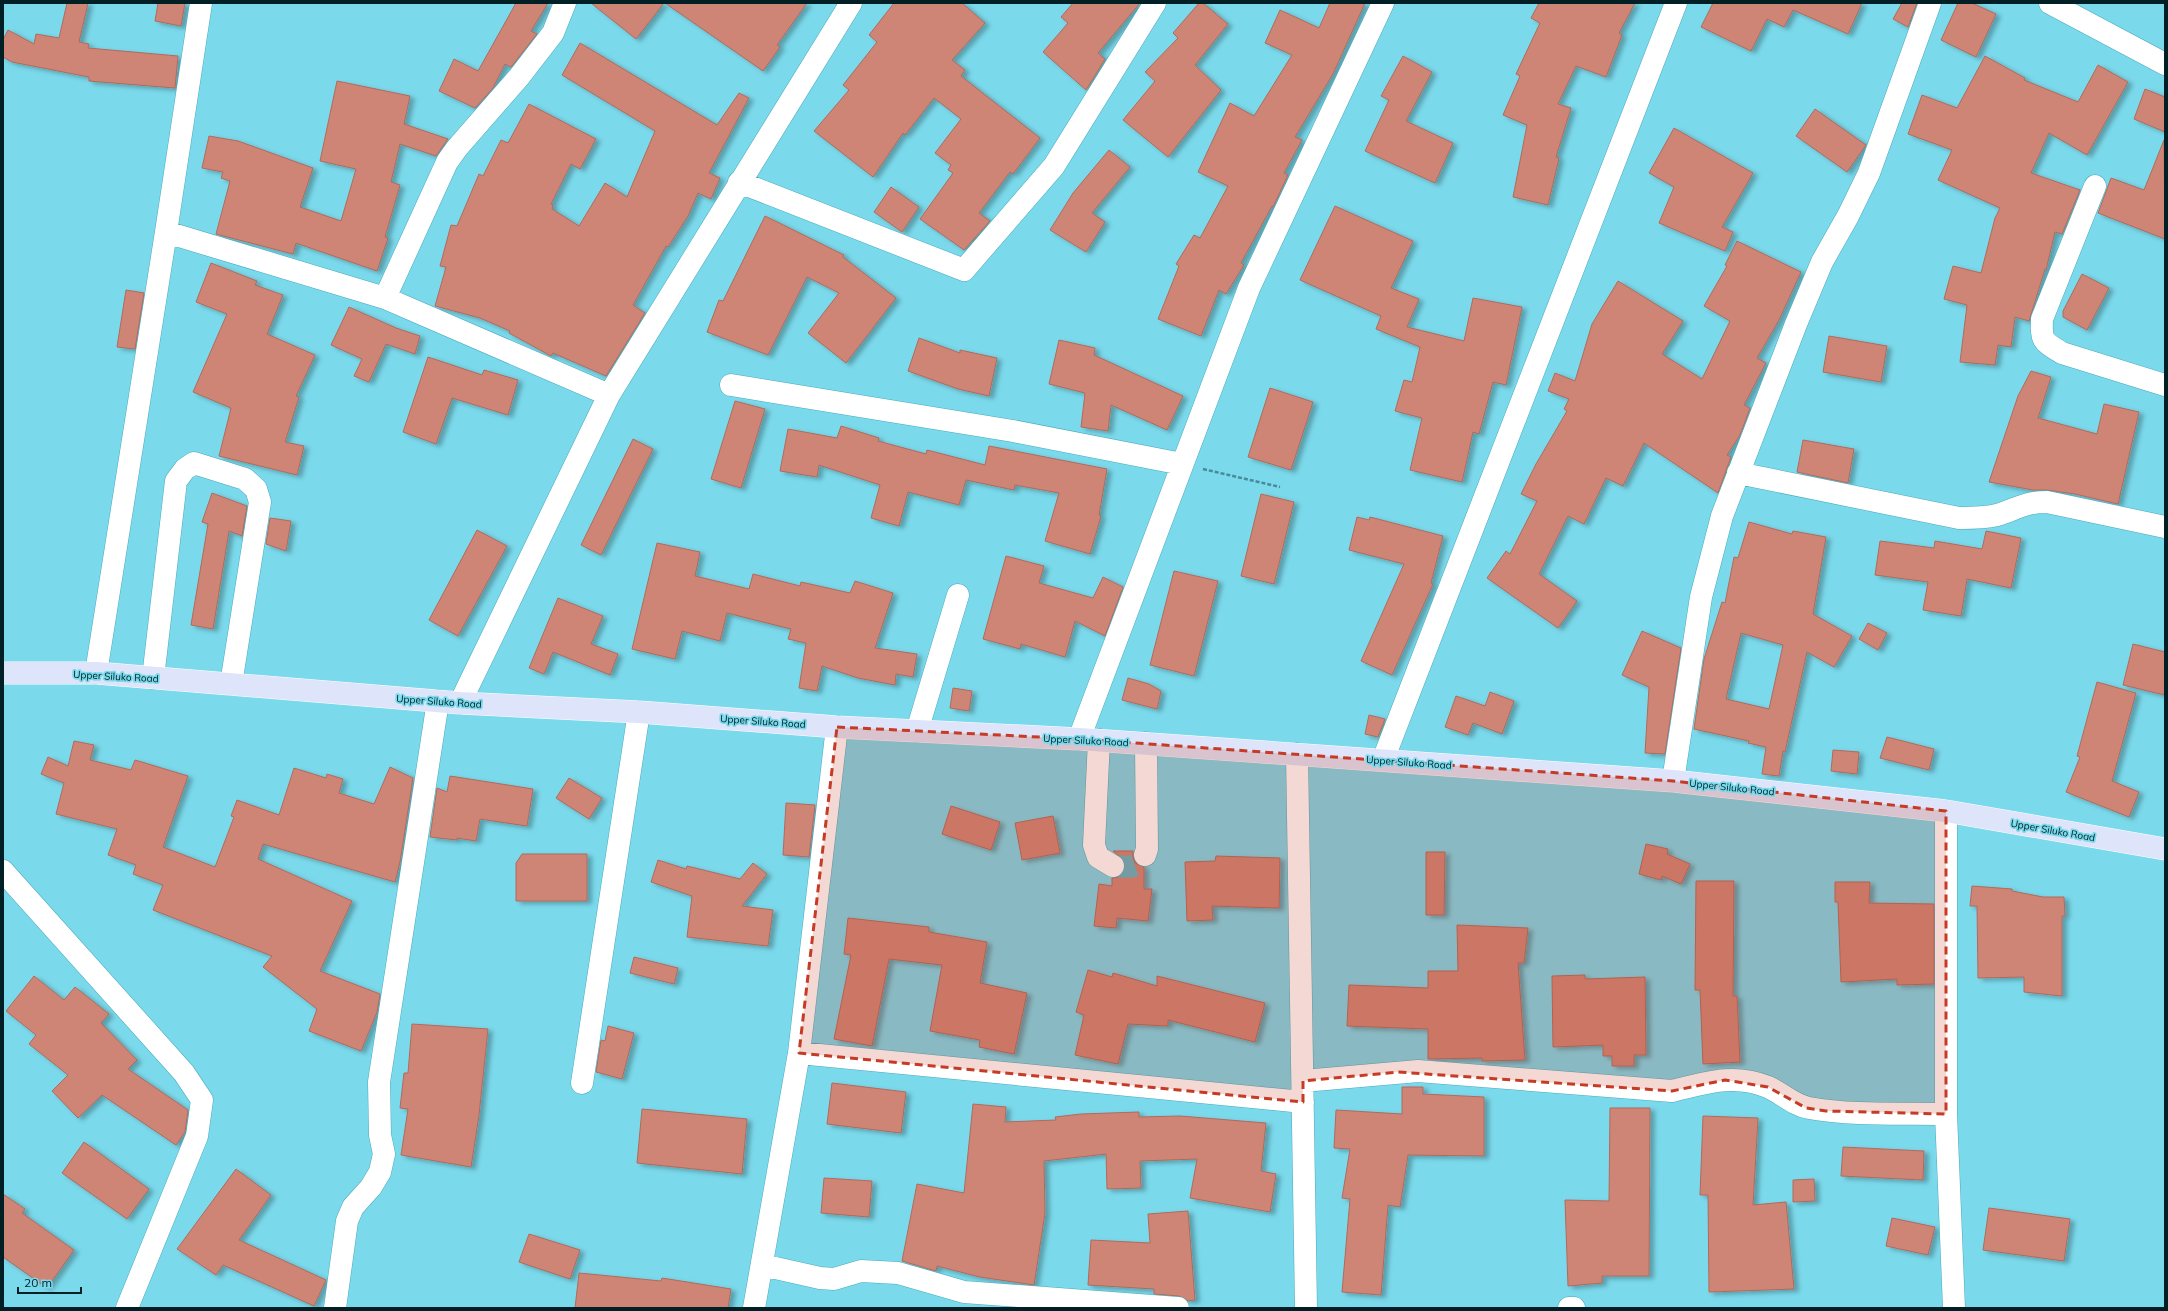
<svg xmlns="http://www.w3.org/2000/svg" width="2168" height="1311" font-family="Mulish,sans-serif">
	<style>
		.building { fill: #ce8576; stroke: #b16a5c; fill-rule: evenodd; filter: url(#shadow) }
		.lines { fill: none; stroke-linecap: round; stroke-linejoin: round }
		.minor-tunnel { stroke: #62b4c3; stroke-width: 22; stroke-dasharray: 22 11; stroke-linecap: butt }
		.minor-casing { stroke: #4aabbd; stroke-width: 23 }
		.major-casing { stroke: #fff; stroke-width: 23 }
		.path { stroke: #478b98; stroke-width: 2.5; stroke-dasharray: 4 2; stroke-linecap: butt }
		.minor { stroke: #fff; stroke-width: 22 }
		.major { stroke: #dee5fa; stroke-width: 22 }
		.marked { fill: #c63b25; fill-opacity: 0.2; stroke: #c63b25; stroke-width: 3; stroke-dasharray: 8 5; stroke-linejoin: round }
		.labels { text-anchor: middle; stroke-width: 3.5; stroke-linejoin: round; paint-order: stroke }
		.street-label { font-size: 10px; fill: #012025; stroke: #7ad9eb }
	</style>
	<defs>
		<filter id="shadow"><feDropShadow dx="4.5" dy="2.5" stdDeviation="2" flood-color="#0004"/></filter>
	</defs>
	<rect width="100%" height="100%" fill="#7ad9eb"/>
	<!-- building -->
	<path class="building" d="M 67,3 L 88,3 L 79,42 L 89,44 L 88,48 L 178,56 L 175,88 L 89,81 L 89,77 L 12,62 L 3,57 L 3,40 L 8,30 L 34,44 L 36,34 L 59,38 Z
		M 158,3 L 185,3 L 181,26 L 155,21 Z
		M 516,3 L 548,3 L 531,31 L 537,34 L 511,67 L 505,64 L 493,88 L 475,108 L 439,91 L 454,59 L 478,71 Z
		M 591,3 L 664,3 L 636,39 Z
		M 665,3 L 807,3 L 777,45 L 780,47 L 763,71 Z
		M 894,3 L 962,3 L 985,23 L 952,60 L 965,70 L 961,76 L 1040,138 L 1013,174 L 1010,172 L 979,213 L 990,221 L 964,250 L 920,219 L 953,173 L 948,170 L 951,165 L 935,153 L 961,119 L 934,98 L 905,135 L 903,133 L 873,177 L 814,131 L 849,90 L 843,85 L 877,42 L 869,35 Z
		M 1073,3 L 1140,3 L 1098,53 L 1105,59 L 1086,90 L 1043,52 L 1068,23 L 1061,17 Z
		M 1199,3 L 1203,3 L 1228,24 L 1195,65 L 1221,90 L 1168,157 L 1123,120 L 1155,81 L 1145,72 L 1178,38 L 1173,33 Z
		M 1330,3 L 1365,3 L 1333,74 L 1295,137 L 1302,140 L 1284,173 L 1288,175 L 1273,207 L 1272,206 L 1241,263 L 1244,265 L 1226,294 L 1219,290 L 1201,336 L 1158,319 L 1179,266 L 1176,264 L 1194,235 L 1200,238 L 1228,186 L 1198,172 L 1230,103 L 1254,116 L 1292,55 L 1265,43 L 1280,10 L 1319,28 Z
		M 1539,3 L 1635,3 L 1619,33 L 1622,35 L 1606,77 L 1576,66 L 1558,104 L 1571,108 L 1556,157 L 1559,158 L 1548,205 L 1513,197 L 1527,125 L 1503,115 L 1520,76 L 1516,74 L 1540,23 L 1531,18 Z
		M 1713,3 L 1862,3 L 1848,34 L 1793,10 L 1784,27 L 1767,19 L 1751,51 L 1701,27 Z
		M 1902,3 L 1917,3 L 1908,27 L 1893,19 Z
		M 1958,3 L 1972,3 L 1996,14 L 1976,57 L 1941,40 Z
		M 580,43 L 717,125 L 739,93 L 749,98 L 709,173 L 720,178 L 711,199 L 698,193 L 688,216 L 668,247 L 666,246 L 633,305 L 645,313 L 606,376 L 553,353 L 551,356 L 509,333 L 510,331 L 480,318 L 435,306 L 446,267 L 440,266 L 451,225 L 457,226 L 479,174 L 483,176 L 501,140 L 508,143 L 529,104 L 596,139 L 580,169 L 571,164 L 551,204 L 553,205 L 552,209 L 579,226 L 605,183 L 627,197 L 655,131 L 562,75 Z
		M 1403,56 L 1432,72 L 1406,121 L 1453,143 L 1435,183 L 1365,151 L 1389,100 L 1381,96 Z
		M 1985,56 L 2025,78 L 2024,80 L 2078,102 L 2098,65 L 2128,82 L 2087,155 L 2049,133 L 2031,173 L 2080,190 L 2062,234 L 2055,232 L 2046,270 L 2045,269 L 2029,321 L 2015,317 L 2011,347 L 1998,345 L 1995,365 L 1960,362 L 1967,305 L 1944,299 L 1953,266 L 1981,273 L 1995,218 L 2000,208 L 1938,180 L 1952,150 L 1908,134 L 1922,95 L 1957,108 Z
		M 337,81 L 410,96 L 404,124 L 448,139 L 436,156 L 400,144 L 391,182 L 400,185 L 385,237 L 388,238 L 377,271 L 296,243 L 293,254 L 216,234 L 230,181 L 221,178 L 223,172 L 202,168 L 209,136 L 238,141 L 313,168 L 300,207 L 341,221 L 356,169 L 320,161 Z
		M 2145,89 L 2165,97 L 2165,132 L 2134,119 Z
		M 1815,109 L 1866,145 L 1847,172 L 1796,136 Z
		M 1674,128 L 1753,173 L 1722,227 L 1733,232 L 1725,251 L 1659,223 L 1674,187 L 1649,173 Z
		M 2164,140 L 2165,239 L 2098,213 L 2111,178 L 2144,190 Z
		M 1109,150 L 1130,167 L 1092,213 L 1105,222 L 1086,252 L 1050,230 L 1073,193 Z
		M 891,187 L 919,207 L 902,232 L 874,212 Z
		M 1335,206 L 1413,241 L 1391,288 L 1419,299 L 1407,327 L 1464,341 L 1473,298 L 1522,307 L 1506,385 L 1493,382 L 1479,434 L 1473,432 L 1462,482 L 1410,470 L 1422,418 L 1395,411 L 1404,380 L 1412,382 L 1420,347 L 1376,329 L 1381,316 L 1300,280 Z
		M 765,216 L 844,255 L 843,257 L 896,298 L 846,363 L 808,333 L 839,293 L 807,277 L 768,355 L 707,332 L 719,300 L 723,301 Z
		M 1737,241 L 1801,272 L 1779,320 L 1757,358 L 1766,363 L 1744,405 L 1750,408 L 1740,435 L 1727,455 L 1731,457 L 1718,493 L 1644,443 L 1623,486 L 1606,478 L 1584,524 L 1568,516 L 1539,574 L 1577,601 L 1558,628 L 1487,578 L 1506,551 L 1510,554 L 1537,501 L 1521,494 L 1536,464 L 1567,411 L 1564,409 L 1569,399 L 1548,391 L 1555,373 L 1575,381 L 1592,324 L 1618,281 L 1683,321 L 1662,354 L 1702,379 L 1730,321 L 1704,306 L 1727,266 L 1725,265 Z
		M 211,263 L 257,281 L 255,285 L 283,295 L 267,334 L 315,355 L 296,396 L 299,397 L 285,442 L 304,446 L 297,475 L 219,456 L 231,408 L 193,392 L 227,314 L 196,302 Z
		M 2082,274 L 2109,288 L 2087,330 L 2063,317 L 2063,311 Z
		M 126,290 L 144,293 L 135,349 L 117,347 Z
		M 349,307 L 396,328 L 420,336 L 415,354 L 386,344 L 369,382 L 354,376 L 362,359 L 331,345 Z
		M 1829,336 L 1887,346 L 1881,382 L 1823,372 Z
		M 919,338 L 960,353 L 960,350 L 997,358 L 989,396 L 958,389 L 908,371 Z
		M 1059,340 L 1095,348 L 1094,355 L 1183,396 L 1167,430 L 1111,405 L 1108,431 L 1081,427 L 1085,393 L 1049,384 Z
		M 428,357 L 482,375 L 484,370 L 518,380 L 508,415 L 452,398 L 436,444 L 403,432 Z
		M 2031,371 L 2051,377 L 2038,418 L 2097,434 L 2104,404 L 2139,412 L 2118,504 L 2075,494 L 2047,490 L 2033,490 L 1989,482 L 2018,396 Z
		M 1270,388 L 1313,402 L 1291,470 L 1248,457 Z
		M 735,401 L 765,409 L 741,488 L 711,479 Z
		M 841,426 L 879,438 L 878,441 L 926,454 L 927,450 L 985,465 L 989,446 L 1107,469 L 1099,515 L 1101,516 L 1090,554 L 1045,541 L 1059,493 L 1015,485 L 1014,490 L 966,480 L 959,505 L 908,492 L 899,526 L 871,518 L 880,485 L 819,465 L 817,477 L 780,471 L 788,429 L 837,438 Z
		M 633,439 L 653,449 L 601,555 L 581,545 Z
		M 1803,440 L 1854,449 L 1848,483 L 1797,472 Z
		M 212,493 L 247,506 L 242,536 L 229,531 L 213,629 L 191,625 L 208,524 L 202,522 Z
		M 1261,494 L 1294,502 L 1274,584 L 1241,576 Z
		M 1357,517 L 1369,520 L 1370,517 L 1443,536 L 1431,583 L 1433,584 L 1392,675 L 1361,661 L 1404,564 L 1349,550 Z
		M 270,518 L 291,521 L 286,551 L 266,544 Z
		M 1749,522 L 1792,534 L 1793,531 L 1826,537 L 1813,614 L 1852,636 L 1834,667 L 1807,652 L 1785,752 L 1783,751 L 1779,776 L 1762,774 L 1766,747 L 1748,743 L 1749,741 L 1694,729 L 1704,659 L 1722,602 L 1725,603 L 1734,557 L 1738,558 ZM 1741,633 L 1783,645 L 1769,709 L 1726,699 Z
		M 477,530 L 507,546 L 458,636 L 429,620 Z
		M 1986,531 L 2021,538 L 2011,588 L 1967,579 L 1961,616 L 1923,610 L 1928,582 L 1875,575 L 1880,541 L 1934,548 L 1935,541 L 1982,549 Z
		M 657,543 L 700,552 L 695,576 L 749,589 L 753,574 L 800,586 L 801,582 L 850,593 L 855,581 L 893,593 L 875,648 L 917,654 L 913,677 L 896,674 L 895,685 L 858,678 L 822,666 L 817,691 L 799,688 L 806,643 L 788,639 L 791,629 L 727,613 L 720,641 L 682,631 L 675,659 L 632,649 Z
		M 1006,556 L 1044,566 L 1039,583 L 1093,598 L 1103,577 L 1123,587 L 1105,636 L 1075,621 L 1065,657 L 1021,644 L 1020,649 L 983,639 Z
		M 1174,571 L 1218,581 L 1194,676 L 1150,665 Z
		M 558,598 L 603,616 L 591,644 L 618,654 L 610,675 L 553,652 L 544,674 L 529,668 Z
		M 1868,623 L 1887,633 L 1878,650 L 1859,639 Z
		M 1642,631 L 1681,648 L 1665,754 L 1645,753 L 1649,687 L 1622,675 Z
		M 2133,644 L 2165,652 L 2165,695 L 2123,685 Z
		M 1128,678 L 1149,684 L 1161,691 L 1157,709 L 1122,700 Z
		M 2097,682 L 2136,693 L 2112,781 L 2139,792 L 2129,817 L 2066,792 L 2080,757 L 2077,756 Z
		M 953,688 L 972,691 L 969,711 L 950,708 Z
		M 1490,692 L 1514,701 L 1502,734 L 1473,723 L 1468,735 L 1445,727 L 1456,696 L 1485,706 Z
		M 1369,715 L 1385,719 L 1378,737 L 1365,734 Z
		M 1887,737 L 1934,749 L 1929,770 L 1880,758 Z
		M 74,741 L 94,745 L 90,760 L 131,770 L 135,760 L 188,776 L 163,847 L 215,867 L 234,817 L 231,816 L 237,800 L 279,815 L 294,768 L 326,778 L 327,774 L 343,779 L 339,793 L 374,804 L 390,767 L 413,778 L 400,862 L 395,882 L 263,844 L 258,859 L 352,901 L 320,971 L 380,994 L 377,1012 L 361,1051 L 309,1031 L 317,1009 L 263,967 L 272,956 L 153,910 L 163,885 L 133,874 L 136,865 L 108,855 L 117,829 L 56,814 L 64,783 L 41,774 L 48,757 L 68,766 Z
		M 1833,750 L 1859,752 L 1857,774 L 1831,771 Z
		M 450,776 L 533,789 L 527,826 L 480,819 L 476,841 L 457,838 L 457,840 L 430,837 L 437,788 L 447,792 Z
		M 569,778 L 602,798 L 589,819 L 556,798 Z
		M 786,803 L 815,805 L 809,857 L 783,855 Z
		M 951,806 L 1000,822 L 991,850 L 942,834 Z
		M 1053,816 L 1060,853 L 1022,860 L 1015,823 Z
		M 1646,844 L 1668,849 L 1667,854 L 1690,864 L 1681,884 L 1662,876 L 1661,880 L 1639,874 Z
		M 1113,851 L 1133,851 L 1133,857 L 1135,863 L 1144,867 L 1144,889 L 1152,889 L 1148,921 L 1117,918 L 1116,928 L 1094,926 L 1099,884 L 1112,886 L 1112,878 L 1119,877 L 1125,867 L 1124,860 Z
		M 1426,852 L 1445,852 L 1444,915 L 1426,915 Z
		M 522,854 L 587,854 L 587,901 L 516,901 L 516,863 Z
		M 1216,856 L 1280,858 L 1279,908 L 1212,906 L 1213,920 L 1187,921 L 1185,862 L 1215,861 Z
		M 658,860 L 686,869 L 687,866 L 740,879 L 753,863 L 767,874 L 742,906 L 773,910 L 768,946 L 687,937 L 692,896 L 651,882 Z
		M 1696,881 L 1734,881 L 1733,996 L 1737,996 L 1740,1062 L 1703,1064 L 1700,990 L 1695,990 Z
		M 1835,882 L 1870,882 L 1869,903 L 1934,904 L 1934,984 L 1897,985 L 1897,979 L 1841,982 L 1838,902 L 1835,902 Z
		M 1972,886 L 2012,889 L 2012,891 L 2043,897 L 2064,897 L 2065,916 L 2062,916 L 2062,996 L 2024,992 L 2024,977 L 1978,978 L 1977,906 L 1970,906 Z
		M 848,918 L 929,927 L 929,932 L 987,942 L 980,983 L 1027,993 L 1014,1054 L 979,1047 L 980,1040 L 930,1031 L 942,965 L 889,959 L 872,1046 L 834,1039 L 851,955 L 844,954 Z
		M 1457,925 L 1528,928 L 1524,963 L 1518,963 L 1525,1060 L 1482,1061 L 1482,1058 L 1428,1059 L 1428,1029 L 1347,1026 L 1349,985 L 1428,988 L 1428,971 L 1458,971 Z
		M 634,957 L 678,968 L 674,984 L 630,973 Z
		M 1088,970 L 1112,977 L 1113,973 L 1157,986 L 1157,976 L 1265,1003 L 1255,1042 L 1168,1020 L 1168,1026 L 1128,1024 L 1118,1064 L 1075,1055 L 1084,1015 L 1076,1012 Z
		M 1585,975 L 1585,979 L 1645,977 L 1646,1055 L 1634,1055 L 1634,1066 L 1612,1066 L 1612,1056 L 1603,1056 L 1603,1045 L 1553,1047 L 1552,976 Z
		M 34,976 L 64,1000 L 75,987 L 109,1014 L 101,1023 L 137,1060 L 128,1069 L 188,1110 L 185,1132 L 176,1145 L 102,1095 L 78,1118 L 52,1091 L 68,1075 L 29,1044 L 36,1035 L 6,1011 Z
		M 412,1024 L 488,1029 L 479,1115 L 471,1167 L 401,1155 L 408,1109 L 400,1108 L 404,1073 L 408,1073 Z
		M 608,1026 L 634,1033 L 622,1079 L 596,1072 L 601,1040 L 605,1041 Z
		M 832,1083 L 906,1092 L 901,1133 L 827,1124 Z
		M 1402,1087 L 1423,1087 L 1423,1094 L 1484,1097 L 1484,1156 L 1408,1155 L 1400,1207 L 1388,1205 L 1381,1295 L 1342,1292 L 1350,1199 L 1342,1198 L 1350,1149 L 1334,1148 L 1336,1110 L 1402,1114 Z
		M 973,1104 L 1006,1107 L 1005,1122 L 1056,1120 L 1055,1117 L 1081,1114 L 1139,1112 L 1139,1117 L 1180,1116 L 1266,1123 L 1261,1171 L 1276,1174 L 1270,1212 L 1190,1198 L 1197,1159 L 1140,1161 L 1141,1188 L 1107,1189 L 1106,1154 L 1044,1161 L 1045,1213 L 1034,1285 L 980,1277 L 937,1266 L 936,1271 L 902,1261 L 917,1184 L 964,1193 Z
		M 1610,1108 L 1650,1108 L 1649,1276 L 1602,1276 L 1602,1283 L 1568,1286 L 1565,1200 L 1609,1201 Z
		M 642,1109 L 747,1119 L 742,1174 L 637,1163 Z
		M 1703,1116 L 1758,1118 L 1753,1205 L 1786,1202 L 1794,1289 L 1709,1292 L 1708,1195 L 1700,1195 Z
		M 84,1142 L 149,1189 L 127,1219 L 62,1173 Z
		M 1843,1147 L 1924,1151 L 1923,1180 L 1841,1176 Z
		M 236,1169 L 271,1195 L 239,1240 L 326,1280 L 314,1306 L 223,1265 L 216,1275 L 177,1249 Z
		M 824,1178 L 872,1181 L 869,1217 L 821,1213 Z
		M 1814,1179 L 1815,1201 L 1793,1202 L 1793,1180 Z
		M 3,1194 L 25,1209 L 22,1213 L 74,1250 L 47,1288 L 3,1257 Z
		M 1989,1208 L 2070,1219 L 2064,1261 L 1983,1250 Z
		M 1188,1211 L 1195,1300 L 1188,1301 L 1179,1296 L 1154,1294 L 1154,1289 L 1088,1285 L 1091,1240 L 1150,1243 L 1148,1214 Z
		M 1892,1218 L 1935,1227 L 1928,1255 L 1886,1246 Z
		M 529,1234 L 580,1250 L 570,1279 L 519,1262 Z
		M 579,1273 L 661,1281 L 662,1278 L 731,1289 L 728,1308 L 575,1308 Z"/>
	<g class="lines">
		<!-- minor-tunnel -->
		<path class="minor-tunnel" d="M 1113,866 C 1126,867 1139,870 1145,855"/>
		<!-- minor casing -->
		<g class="minor-casing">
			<path id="minor" d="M 2050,3 L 2165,64
				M 739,182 L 964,270 L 1054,166 L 1155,3
				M 2095,186 L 2042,319 C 2041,342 2043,341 2062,353 L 2165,385
				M 166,232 L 385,298 L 609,395
				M 385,298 L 447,162 L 457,148 L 519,77 L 553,33 L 565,3
				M 731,385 L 1013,431 L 1182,464
				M 1738,473 L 1959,518 C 1972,518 1985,518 1997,515 C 2017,509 2024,502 2047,502 L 2165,527
				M 96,673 L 166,232 L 201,3
				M 153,678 L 176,481 L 185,469 L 194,463 L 245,479 L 256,489 L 260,502 L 231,684
				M 460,703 L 609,395 L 851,3
				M 917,731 L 958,595
				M 1079,739 L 1249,288 L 1383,3
				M 1099,740 L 1094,845 L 1098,857 L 1113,866
				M 1297,754 L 1306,1308
				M 1383,760 L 1676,3
				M 1673,781 L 1701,597 L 1722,516 L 1796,324 L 1822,262 L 1848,216 L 1869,173 L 1930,3
				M 1946,811 L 1946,1114 L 1954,1308
				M 1145,855 L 1147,849 L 1146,743
				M 3,871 L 184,1073 L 202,1100 L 197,1136 L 127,1308
				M 799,1053 L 1303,1102
				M 1303,1081 L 1418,1071 L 1672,1091 C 1705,1083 1734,1073 1768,1087 C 1782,1093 1793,1105 1809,1108 C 1853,1116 1901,1113 1946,1114
				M 582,1083 L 639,712
				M 762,1265 L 820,1278 L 834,1279 L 861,1271 L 898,1273 L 964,1292 L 1178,1308
				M 335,1308 L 347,1221 L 353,1207 L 371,1187 L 380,1172 L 384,1154 L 380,1135 L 379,1082 L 438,701
				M 754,1308 L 799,1053 L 837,727
				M 1569,1308 L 1574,1308"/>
		</g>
		<!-- major casing -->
		<g class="major-casing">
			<path id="major" d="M 3,673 L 96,673 L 460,703 L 639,712 L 837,727 L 1079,739 L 1673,781 L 1946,811 L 2165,849"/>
		</g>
		<!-- path -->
		<path class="path" d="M 1203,469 L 1280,487"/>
		<!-- minor -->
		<use href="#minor" class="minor"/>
		<!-- major -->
		<use href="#major" class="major"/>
	</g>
	<!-- marked area -->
	<path class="marked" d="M 837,727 L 1079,739 L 1673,781 L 1946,811 L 1946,1114 L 1826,1111 L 1806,1108 L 1768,1087 L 1725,1080 L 1672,1091 L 1398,1072 L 1303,1081 L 1303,1102 L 799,1053 Z"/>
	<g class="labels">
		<!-- street labels -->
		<g class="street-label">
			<text transform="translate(116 676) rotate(3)" y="4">Upper Siluko Road</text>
			<text transform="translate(439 701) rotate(4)" y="4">Upper Siluko Road</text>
			<text transform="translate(763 721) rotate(4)" y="4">Upper Siluko Road</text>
			<text transform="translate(1086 740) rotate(3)" y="4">Upper Siluko Road</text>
			<text transform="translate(1409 762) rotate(4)" y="4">Upper Siluko Road</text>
			<text transform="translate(1732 787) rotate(6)" y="4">Upper Siluko Road</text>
			<text transform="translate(2053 830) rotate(10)" y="4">Upper Siluko Road</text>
		</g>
	</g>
	<!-- border -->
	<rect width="2168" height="1311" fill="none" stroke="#012025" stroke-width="8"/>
	<!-- scale -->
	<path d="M18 1287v6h63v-6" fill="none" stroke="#012025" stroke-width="2"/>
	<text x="24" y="1287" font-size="12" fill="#012025" stroke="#7ad9eb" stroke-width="3" paint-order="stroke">20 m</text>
</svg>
